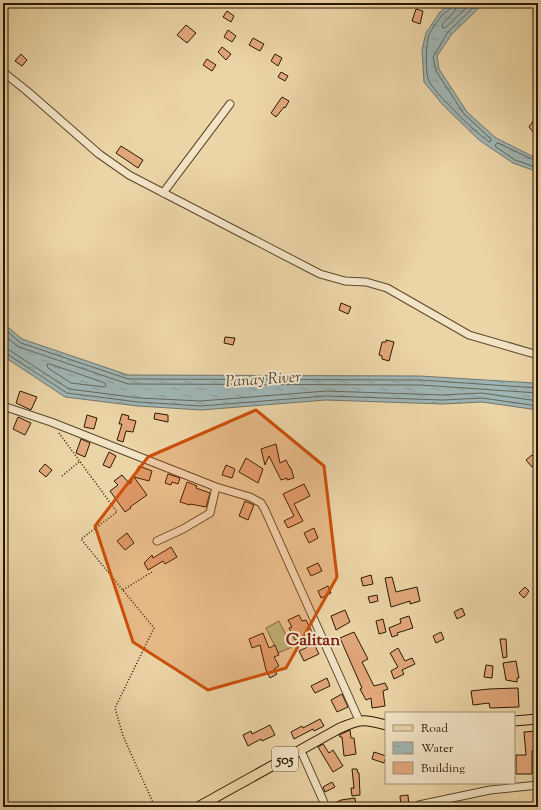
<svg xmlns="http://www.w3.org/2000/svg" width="541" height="810" font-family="'Sorts Mill Goudy',serif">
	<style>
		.garden { fill: #b7bd87; stroke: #706a44 }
		.water { fill: url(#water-ripples); stroke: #70766c }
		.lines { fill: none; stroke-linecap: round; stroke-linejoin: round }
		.shore { stroke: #64665a; stroke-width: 1 }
		.building { fill: #e2a77b; stroke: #2a1801 }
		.minor-casing { stroke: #5a472a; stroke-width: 9 }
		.major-casing { stroke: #2a1801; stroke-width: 11 }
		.path { stroke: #2a1801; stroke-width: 1.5; stroke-dasharray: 1 2; stroke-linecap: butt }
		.minor { stroke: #f2e3c5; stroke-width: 7 }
		.major { stroke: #ebd4a6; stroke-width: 9 }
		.marked { fill: #cc4f0a; fill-opacity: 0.2; stroke: #cc4f0a; stroke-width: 3; stroke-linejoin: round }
		.labels { text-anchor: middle; stroke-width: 4; stroke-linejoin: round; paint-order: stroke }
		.shield { fill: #f2e3c5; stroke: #66553c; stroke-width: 1 }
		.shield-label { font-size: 14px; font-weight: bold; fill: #2a1801 }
		.water-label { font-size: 16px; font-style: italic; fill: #4d4737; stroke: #f2e3c5 }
		.quarter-label { font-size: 17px; font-weight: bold; fill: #7a1f14; stroke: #f2e3c5 }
	</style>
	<defs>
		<pattern id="water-ripples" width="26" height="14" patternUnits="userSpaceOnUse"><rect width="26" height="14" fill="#9fb5b4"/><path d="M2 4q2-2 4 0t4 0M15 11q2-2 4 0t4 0" fill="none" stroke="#899b99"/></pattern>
	</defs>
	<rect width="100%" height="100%" fill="#ebd4a6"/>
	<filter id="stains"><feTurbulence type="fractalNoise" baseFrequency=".005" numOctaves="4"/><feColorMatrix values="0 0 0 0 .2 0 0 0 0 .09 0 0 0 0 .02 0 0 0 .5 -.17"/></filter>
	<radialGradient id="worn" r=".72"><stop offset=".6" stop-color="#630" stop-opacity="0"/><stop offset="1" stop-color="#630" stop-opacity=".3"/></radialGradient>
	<!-- garden -->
	<path class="garden" d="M 279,621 L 292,647 L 278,653 L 266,628 Z"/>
	<!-- water -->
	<path class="water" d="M 451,3 L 494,3 L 479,8 L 451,35 L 437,56 L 439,69 L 467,112 L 496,138 L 538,159 L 538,172 L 513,163 L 479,140 L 443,105 L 424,82 L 422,50 L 426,33 L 440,12 Z
		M 3,323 L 22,339 L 128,375 L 420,376 L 534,383 L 538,384 L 538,410 L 482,402 L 443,404 L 326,400 L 201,410 L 138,406 L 65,397 L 3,356 Z"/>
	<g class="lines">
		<!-- shore -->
		<path class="shore" d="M 453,3 C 452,9 447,11 443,14 C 439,19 432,28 429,35 C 426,43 425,73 429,81 C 433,91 479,137 490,142 L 491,141 L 491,139 L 464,114 L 436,71 L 433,57 L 448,32 L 476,5 L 480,3
			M 458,3 C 457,12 447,18 442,25 L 443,28 L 445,28 L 471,3
			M 538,162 L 498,143 L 495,145 L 496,147 L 515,160 L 538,168
			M 3,328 L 21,343 L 128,379 L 420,380 L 538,388
			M 3,335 L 19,347 L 128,384 L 420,385 L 538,393
			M 3,348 L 9,350 L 69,389 L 139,398 L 201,401 L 326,391 L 443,395 L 482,393 L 538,401
			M 3,353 L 7,354 L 67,393 L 138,402 L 201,406 L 326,396 L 443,400 L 482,398 L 538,406
			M 50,364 L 105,383 L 106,386 L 104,387 L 71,383 L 48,368 L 47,365 Z"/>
	</g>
	<!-- building -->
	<path class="building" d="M 416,9 L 423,11 L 420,24 L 412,21 Z
		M 227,11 L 234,16 L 231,22 L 223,17 Z
		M 186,25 L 196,33 L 187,43 L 177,35 Z
		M 228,30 L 236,36 L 232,42 L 224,37 Z
		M 253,38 L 264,44 L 260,51 L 249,45 Z
		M 222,47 L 231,54 L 226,60 L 218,52 Z
		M 21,54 L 27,60 L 22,66 L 15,61 Z
		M 275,54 L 282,58 L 278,66 L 271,61 Z
		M 207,59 L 216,65 L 212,71 L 203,65 Z
		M 281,72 L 288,76 L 285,81 L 278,77 Z
		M 282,97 L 289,101 L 285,108 L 284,107 L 276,117 L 271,113 Z
		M 538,114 L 538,130 L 535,134 L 529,127 Z
		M 121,146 L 143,160 L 138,168 L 116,153 Z
		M 341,303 L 351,307 L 348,314 L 339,310 Z
		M 225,337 L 235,338 L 233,345 L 224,343 Z
		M 386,340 L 394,342 L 389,361 L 382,359 L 382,356 L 379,355 L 382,342 L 386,342 Z
		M 20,391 L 37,397 L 31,410 L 16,403 Z
		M 155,413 L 168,415 L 168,422 L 154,419 Z
		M 122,414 L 129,416 L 128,419 L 136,421 L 133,432 L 126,431 L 123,442 L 117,440 L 122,424 L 119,424 Z
		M 87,415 L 97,418 L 94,429 L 84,427 Z
		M 18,417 L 31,423 L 25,435 L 13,429 Z
		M 81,439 L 90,443 L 85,457 L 76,453 Z
		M 276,444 L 280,463 L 286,460 L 290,468 L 291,468 L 294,478 L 287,480 L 287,478 L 281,480 L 269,456 L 265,465 L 261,449 Z
		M 109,452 L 116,456 L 110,468 L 103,465 Z
		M 532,455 L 538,462 L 532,467 L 526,460 Z
		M 246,458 L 263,469 L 258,483 L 239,472 Z
		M 45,464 L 52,470 L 46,477 L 39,471 Z
		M 226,465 L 235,469 L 232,478 L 222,475 Z
		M 139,466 L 152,471 L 149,481 L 134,477 L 147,495 L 130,507 L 131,508 L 125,512 L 110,491 L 118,485 L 114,481 L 122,475 L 130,484 Z
		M 168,474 L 180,478 L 178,484 L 172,482 L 171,485 L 165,483 Z
		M 187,482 L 197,486 L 196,488 L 210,493 L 206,507 L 190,504 L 190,505 L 180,502 Z
		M 304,484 L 310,496 L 294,504 L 303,521 L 288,528 L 284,521 L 294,516 L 283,494 Z
		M 245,501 L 254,505 L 248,520 L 239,516 Z
		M 314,528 L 318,538 L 309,543 L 304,533 Z
		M 127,533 L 134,543 L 125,550 L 117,541 Z
		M 171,547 L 177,557 L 165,564 L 163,561 L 148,570 L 144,563 L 152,555 L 153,558 Z
		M 318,563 L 322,571 L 311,576 L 307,568 Z
		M 371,575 L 373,584 L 363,586 L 361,578 Z
		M 392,577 L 396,592 L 417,587 L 420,601 L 410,604 L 410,601 L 391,607 L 385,578 Z
		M 328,586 L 331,593 L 321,598 L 318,591 Z
		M 525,587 L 529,591 L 524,598 L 519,593 Z
		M 377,595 L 378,601 L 370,603 L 368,597 Z
		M 462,608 L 465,615 L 457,619 L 454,612 Z
		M 345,610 L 350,622 L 336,630 L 331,616 Z
		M 299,615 L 302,621 L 306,620 L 312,632 L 295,640 L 289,628 L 292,627 L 288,620 Z
		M 409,616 L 413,628 L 397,633 L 398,635 L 392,637 L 389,628 L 401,623 L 400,619 Z
		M 383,619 L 386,632 L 379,634 L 376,621 Z
		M 354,632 L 368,659 L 362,662 L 374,686 L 385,683 L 388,689 L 383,691 L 385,706 L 372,708 L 371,698 L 366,700 L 360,689 L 362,688 L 340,638 Z
		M 441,632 L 444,639 L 436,643 L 433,636 Z
		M 263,633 L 269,648 L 275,645 L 279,655 L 274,657 L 279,666 L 274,669 L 277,674 L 270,678 L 266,670 L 260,645 L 252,648 L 249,639 Z
		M 500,639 L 506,639 L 507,657 L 503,658 Z
		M 314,644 L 319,654 L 304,661 L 299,651 Z
		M 398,648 L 405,661 L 412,658 L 415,664 L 402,670 L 404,674 L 394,679 L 391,671 L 398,667 L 390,653 Z
		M 516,661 L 519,678 L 517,678 L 517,682 L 506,680 L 503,663 Z
		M 486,665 L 493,666 L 492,678 L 484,677 Z
		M 327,678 L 330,686 L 315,693 L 311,686 Z
		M 518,688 L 519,707 L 490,708 L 489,703 L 473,705 L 471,691 L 489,689 Z
		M 342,694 L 348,707 L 337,712 L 331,700 Z
		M 320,719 L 324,726 L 314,731 L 313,729 L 294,739 L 291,732 L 302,726 L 303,728 Z
		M 270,725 L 275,735 L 262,741 L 261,739 L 248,746 L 243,735 L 251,731 L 252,734 Z
		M 350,730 L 351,738 L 354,738 L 356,754 L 344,756 L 342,737 L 340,737 L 339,735 Z
		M 538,731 L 538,751 L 532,751 L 532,774 L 516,774 L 516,755 L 526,755 L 524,732 Z
		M 323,744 L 329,753 L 333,750 L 343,766 L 333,772 L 318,747 Z
		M 374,752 L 386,756 L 384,763 L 372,759 Z
		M 352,769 L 357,769 L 358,773 L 359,773 L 360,795 L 352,796 L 351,788 L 354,788 Z
		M 332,782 L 335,787 L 325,792 L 323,787 Z
		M 408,795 L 409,807 L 401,807 L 400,796 Z
		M 355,798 L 356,805 L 331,807 L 331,805 L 341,800 Z"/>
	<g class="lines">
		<!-- minor casing -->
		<g class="minor-casing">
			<path id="minor" d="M 3,72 L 27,91 L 99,154 L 129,175 L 320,274 L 345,281 L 366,282 L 387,288 L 469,335 L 538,355
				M 163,193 L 230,104
				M 3,406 L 51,422 L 216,487 L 250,497 L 261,503 L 265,510 L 359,720
				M 157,541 L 183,529 L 210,513 L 216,487
				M 301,751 L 326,807
				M 418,807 L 419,805 L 490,790 L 538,785"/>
		</g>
		<!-- major casing -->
		<g class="major-casing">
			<path id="major" d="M 514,721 L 538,719
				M 198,807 L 340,728 C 361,719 363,719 386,725"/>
		</g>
		<!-- path -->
		<path class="path" d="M 59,433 L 117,512 L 81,539 L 154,628 L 115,708 L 123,736 L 155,807
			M 62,476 L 80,461
			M 123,590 L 152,572"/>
		<!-- minor -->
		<use href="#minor" class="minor"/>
		<!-- major -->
		<use href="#major" class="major"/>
	</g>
	<!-- marked area -->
	<path class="marked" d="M 256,410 L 324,466 L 337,577 L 286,668 L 208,690 L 133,642 L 95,526 L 148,457 Z"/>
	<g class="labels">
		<!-- shield labels -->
		<rect class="shield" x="272" y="747" width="26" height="24" rx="3"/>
		<g class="shield-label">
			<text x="285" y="764">505</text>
		</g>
		<!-- water labels -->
		<g class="water-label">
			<text transform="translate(263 378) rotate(-4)" y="6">Panay River</text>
		</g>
		<!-- quarter labels -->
		<g class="quarter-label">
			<text x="313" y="645">Calitan</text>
		</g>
	</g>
	<!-- margin -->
	<rect width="541" height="810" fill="none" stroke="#ebd4a6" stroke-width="16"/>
	<rect x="4" y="4" width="533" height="802" fill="none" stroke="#2a1801" stroke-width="2"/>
	<rect x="8" y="8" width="525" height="794" fill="none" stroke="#2a1801"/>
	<!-- legend -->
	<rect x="385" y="712" width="130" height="72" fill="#f2e3c5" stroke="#a29277"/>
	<rect x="393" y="725" width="20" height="6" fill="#ebd4a6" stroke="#a29277"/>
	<text x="421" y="732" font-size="12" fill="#2a1801">Road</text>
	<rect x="393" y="742" width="20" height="12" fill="url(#water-ripples)" stroke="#a29277"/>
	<text x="421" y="752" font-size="12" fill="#2a1801">Water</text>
	<rect x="393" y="762" width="20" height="12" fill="#e2a77b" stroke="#a29277"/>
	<text x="421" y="772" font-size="12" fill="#2a1801">Building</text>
	<rect width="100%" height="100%" filter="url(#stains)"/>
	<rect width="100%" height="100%" fill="url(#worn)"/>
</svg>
